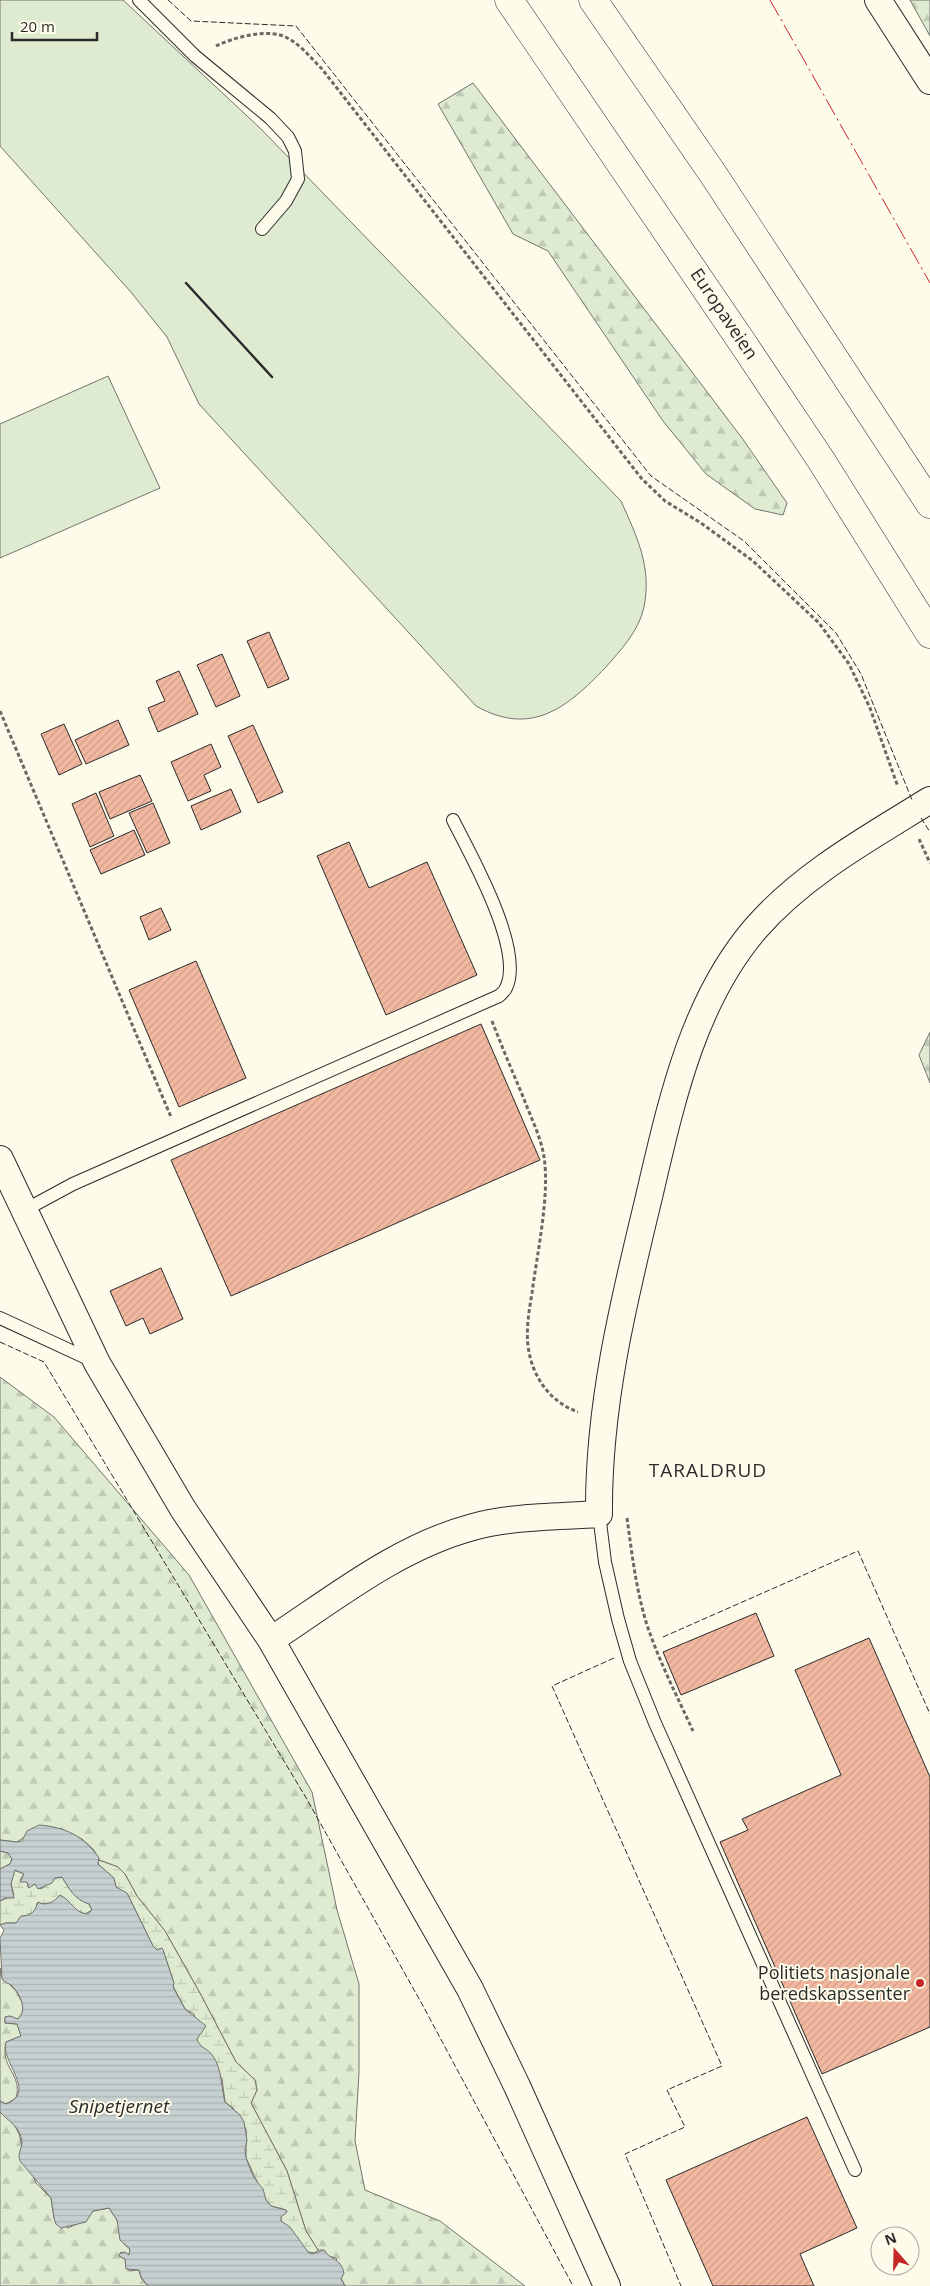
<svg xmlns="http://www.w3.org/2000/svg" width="930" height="2286" font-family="'Open Sans',sans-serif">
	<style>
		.forest { fill: url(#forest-firs); stroke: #74746e }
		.wetland { fill: url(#wetland-marsh); stroke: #74746e }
		.park { fill: #deebd1; stroke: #74746e }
		.water { fill: url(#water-rules); stroke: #74746e }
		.building { fill: url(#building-hatch); stroke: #2b2b2b }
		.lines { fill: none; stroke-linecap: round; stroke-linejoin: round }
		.lane-casing { stroke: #2b2b2b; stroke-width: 14 }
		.street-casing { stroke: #2b2b2b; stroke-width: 28 }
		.highway-casing { stroke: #2b2b2b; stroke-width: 29 }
		.path { stroke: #6a6964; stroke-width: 3; stroke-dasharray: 4 2.5; stroke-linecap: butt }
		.lane { stroke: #fdfbea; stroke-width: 12 }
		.street { stroke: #fdfbea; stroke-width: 26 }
		.highway { stroke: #fdfbea; stroke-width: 28 }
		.fence { stroke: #2b2b2b; stroke-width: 1; stroke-dasharray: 6 2.5; stroke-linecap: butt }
		.wall { stroke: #2b2b2b; stroke-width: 2.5 }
		.power { stroke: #c62828; stroke-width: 1; stroke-dasharray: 18 4 2.5 4; stroke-linecap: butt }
		.poi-dot { fill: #c62828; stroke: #fdfbea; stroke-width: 2 }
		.labels { text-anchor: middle; stroke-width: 4; stroke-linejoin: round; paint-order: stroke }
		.street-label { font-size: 18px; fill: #2b2b2b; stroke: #fdfbea }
		.poi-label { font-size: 18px; fill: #2b2b2b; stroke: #fdfbea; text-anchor: end }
		.neighbourhood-label { font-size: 19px; letter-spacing: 1px; fill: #2b2b2b; stroke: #fdfbea }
		.water-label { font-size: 19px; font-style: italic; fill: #2b2b2b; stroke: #fdfbea }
	</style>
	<defs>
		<pattern id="forest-firs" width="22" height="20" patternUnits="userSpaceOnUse" patternTransform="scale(1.25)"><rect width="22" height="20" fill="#deebd1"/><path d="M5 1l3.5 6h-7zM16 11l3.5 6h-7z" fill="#bfcab4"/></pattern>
		<pattern id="wetland-marsh" width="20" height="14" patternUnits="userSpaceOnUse" patternTransform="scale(1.25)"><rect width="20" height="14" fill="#deebd1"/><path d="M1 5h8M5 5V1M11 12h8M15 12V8" fill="none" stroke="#bfcab4"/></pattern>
		<pattern id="water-rules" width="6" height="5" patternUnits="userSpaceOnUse" patternTransform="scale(1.25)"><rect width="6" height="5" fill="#c7d0d0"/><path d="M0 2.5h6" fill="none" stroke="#abb3b3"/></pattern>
		<pattern id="building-hatch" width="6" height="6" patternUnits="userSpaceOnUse" patternTransform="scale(1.25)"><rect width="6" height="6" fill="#f2b8a0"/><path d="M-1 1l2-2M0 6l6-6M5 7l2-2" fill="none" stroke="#d09e8a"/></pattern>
	</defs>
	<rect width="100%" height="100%" fill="#fdfbea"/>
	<!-- forest -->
	<path class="forest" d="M 910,0 L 930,0 L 930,36 Z
		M 473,83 L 742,438 L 787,503 L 783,515 L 755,509 L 706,474 L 663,421 L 548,251 L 513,234 L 438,104 Z
		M 930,1032 L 930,1083 L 919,1055 Z
		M 0,1377 L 54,1417 L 189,1575 L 312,1792 L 337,1910 L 359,1984 L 359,2072 L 355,2141 L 365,2190 L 440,2221 L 525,2286 L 345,2286 L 341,2278 L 336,2258 L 328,2256 L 324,2250 L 318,2250 L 306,2231 L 287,2171 L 251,2103 L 257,2090 L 255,2080 L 236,2062 L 201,1995 L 165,1931 L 137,1896 L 125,1874 L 118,1867 L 99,1860 L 94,1850 L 82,1839 L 62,1829 L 26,1836 L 17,1842 L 0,1840 Z
		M 0,1851 L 8,1853 L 12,1858 L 10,1864 L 0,1869 Z
		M 0,1968 L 1,1976 L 16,1991 L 22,2002 L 23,2009 L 21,2018 L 16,2019 L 10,2016 L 5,2017 L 5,2023 L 17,2024 L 21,2036 L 6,2042 C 0,2069 23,2074 16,2098 L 6,2104 L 0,2101 Z
		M 0,2112 L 13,2122 L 19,2134 L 28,2170 L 33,2175 L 36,2183 L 51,2198 L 54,2218 L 68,2228 L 77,2224 L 93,2211 L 109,2208 L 117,2220 L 124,2244 L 130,2249 L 129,2255 L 121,2252 L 119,2256 L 125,2259 L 129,2271 L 139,2270 L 141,2278 L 148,2286 L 0,2286 Z"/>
	<!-- wetland -->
	<path class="wetland" d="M 99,1860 L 118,1867 L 125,1874 L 137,1896 L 165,1931 L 201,1995 L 236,2062 L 255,2080 L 257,2090 L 251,2103 L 287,2171 L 306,2231 L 318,2250 L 315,2253 L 308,2252 L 281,2221 L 281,2216 L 287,2212 L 286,2210 L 271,2206 L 266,2200 L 246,2158 L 246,2129 L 233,2108 L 225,2102 L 222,2079 L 208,2052 L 199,2045 L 197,2039 L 199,2034 L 194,2014 L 185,2009 L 173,1986 L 174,1983 L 163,1950 L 157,1950 L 153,1946 L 128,1895 L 116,1887 C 115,1876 105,1871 98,1864 Z
		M 14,1870 L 24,1874 L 20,1880 L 27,1882 L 28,1887 L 35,1884 L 41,1889 L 55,1878 L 62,1877 C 70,1890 75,1899 89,1904 L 92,1910 L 85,1914 L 74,1909 L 69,1902 C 57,1900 48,1905 37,1903 L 36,1909 L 30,1915 L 23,1916 L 16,1923 L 6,1923 L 0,1925 L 0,1901 L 14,1895 L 11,1884 Z"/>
	<!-- park -->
	<path class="park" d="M 0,0 L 123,0 L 261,129 L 621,501 C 637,537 652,567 644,607 C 639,631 620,651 605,668 C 567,708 531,737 476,706 L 199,404 L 167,337 L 130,291 L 0,146 Z
		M 108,376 L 160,488 L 0,558 L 0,424 Z"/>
	<!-- water -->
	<path class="water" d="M 39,1825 C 65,1827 84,1836 99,1858 L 98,1864 L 114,1878 L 116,1887 L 127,1893 L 153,1946 L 157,1950 L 162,1948 L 163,1950 L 174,1983 L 173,1987 L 185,2009 L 206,2026 L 197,2039 C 200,2049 208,2048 213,2056 C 222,2069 221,2087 225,2102 L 240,2115 L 244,2122 L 247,2140 L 245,2150 L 246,2158 L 254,2178 L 263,2189 L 266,2200 L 271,2206 L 286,2210 L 287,2212 L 281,2217 L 281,2221 L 290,2227 L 308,2252 L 312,2254 L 324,2250 C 330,2260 341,2258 344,2273 L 341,2279 L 345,2286 L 148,2286 L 141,2277 L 139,2270 L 126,2269 L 125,2259 L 119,2256 L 119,2254 L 125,2252 L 129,2255 L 130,2249 L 120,2240 L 117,2220 L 109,2208 L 93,2211 L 86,2222 L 61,2228 L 56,2224 L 54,2218 L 51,2198 L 20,2161 C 17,2153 22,2149 22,2142 C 20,2126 9,2122 0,2112 L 0,2101 L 6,2104 C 38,2092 0,2062 6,2042 L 21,2036 L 17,2024 L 5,2023 L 5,2017 L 10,2016 L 18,2019 C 28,2010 20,1994 12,1986 C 8,1983 5,1982 2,1979 L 0,1938 L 4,1930 L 0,1925 L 6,1923 L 16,1923 L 21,1916 C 31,1916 35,1912 38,1902 C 47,1907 55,1901 60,1895 C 71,1900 75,1914 88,1914 L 92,1910 L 89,1904 C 74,1899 70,1890 62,1877 L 55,1878 L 52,1883 L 38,1889 L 35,1884 L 29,1888 L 27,1882 L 20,1882 L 24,1874 L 15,1870 L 11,1884 L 14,1898 L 5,1898 L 0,1901 L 0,1869 L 10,1864 L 12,1859 L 8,1853 L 0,1851 L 0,1840 L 17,1842 L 22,1841 L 27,1831 Z"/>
	<!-- building -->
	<path class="building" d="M 269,632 L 289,679 L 268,688 L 247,641 Z
		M 222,654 L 240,696 L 216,707 L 197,665 Z
		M 179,671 L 198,714 L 158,732 L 148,708 L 165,701 L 156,681 Z
		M 118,720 L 129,745 L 86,764 L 75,740 Z
		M 64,724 L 82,764 L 59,775 L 41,734 Z
		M 253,725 L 283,792 L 258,803 L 228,736 Z
		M 211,744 L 221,767 L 204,775 L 211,791 L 188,801 L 171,762 Z
		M 140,775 L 152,801 L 110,819 L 99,792 Z
		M 231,789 L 241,812 L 201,830 L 191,806 Z
		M 96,793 L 114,836 L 90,847 L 72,804 Z
		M 153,803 L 170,843 L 147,853 L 129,813 Z
		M 134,830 L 145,855 L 101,874 L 90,850 Z
		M 349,842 L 369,888 L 427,862 L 477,975 L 386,1015 L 317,856 Z
		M 161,908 L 171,930 L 149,940 L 140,917 Z
		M 196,961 L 246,1078 L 179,1107 L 129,990 Z
		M 481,1024 L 540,1160 L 231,1296 L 171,1160 Z
		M 161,1268 L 183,1319 L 150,1334 L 143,1318 L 126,1326 L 110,1291 Z
		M 756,1613 L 774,1656 L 681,1695 L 663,1652 Z
		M 869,1638 L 930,1777 L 930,2027 L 822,2074 L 720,1842 L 748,1830 L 742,1819 L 841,1775 L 795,1670 Z
		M 807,2117 L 857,2228 L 800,2254 L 814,2286 L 713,2286 L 666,2180 Z"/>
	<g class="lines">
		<!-- lane casing -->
		<g class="lane-casing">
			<path id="lane" d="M 139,0 L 195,56 L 270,118 L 288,137 L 295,151 L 298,179 L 286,201 L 262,229
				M 23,1211 L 73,1184 L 499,996 C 501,994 505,991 506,988 C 525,950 470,854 453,820
				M 0,1318 L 93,1361
				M 599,1514 L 605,1562 L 618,1619 L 630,1661 L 655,1723 L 855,2170"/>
		</g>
		<!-- street casing -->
		<g class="street-casing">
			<path id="street" d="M 878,0 L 930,81
				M 0,1159 L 97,1363 L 183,1509 L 271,1640 L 470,1989 L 517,2086 L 607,2286
				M 271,1640 C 335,1598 398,1547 473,1527 C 513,1516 558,1517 599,1514 C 598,1407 623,1304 648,1201 C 670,1108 691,1003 756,928 C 803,874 869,838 930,800"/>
		</g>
		<!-- highway casing -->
		<g class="highway-casing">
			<path id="highway" d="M 509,0 L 742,342 L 821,460 L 930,634
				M 593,0 L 713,174 L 930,504"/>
		</g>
		<!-- path -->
		<path class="path" d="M 216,46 C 232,38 262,30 280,35 C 297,40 310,57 322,69 L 642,479 L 665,501 L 701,523 L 753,561 L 819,623 L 849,664 L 870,708 L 898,787
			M 0,711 L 171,1117
			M 919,839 L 930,863
			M 492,1021 C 502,1047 513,1073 524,1099 C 531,1118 541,1137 544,1157 C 550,1195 537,1254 532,1293 C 529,1311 526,1329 528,1346 C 532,1377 550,1402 578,1412
			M 627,1518 C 632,1554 636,1590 647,1625 C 659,1661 677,1696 693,1731"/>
		<!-- lane -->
		<use href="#lane" class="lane"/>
		<!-- street -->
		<use href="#street" class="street"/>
		<!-- highway -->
		<use href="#highway" class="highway"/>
		<!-- fence -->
		<path class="fence" d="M 168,0 L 191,21 L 296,26 L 651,476 L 744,541 L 836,633 L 861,674 L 912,800
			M 921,818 L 930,832
			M 0,1342 L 44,1362 L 305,1796 L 422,2004 L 573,2286
			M 663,1637 L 858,1551 L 930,1714
			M 614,1658 L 552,1686 L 722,2066 L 667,2090 L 685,2127 L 625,2154 L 681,2286"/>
		<!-- wall -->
		<path class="wall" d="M 186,283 L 272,377"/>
		<!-- power -->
		<path class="power" d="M 770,0 L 930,283"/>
	</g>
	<!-- markers -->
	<circle class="poi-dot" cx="920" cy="1983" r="5"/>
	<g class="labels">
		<!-- street labels -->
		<g class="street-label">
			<text transform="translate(724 314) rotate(56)" y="6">Europaveien</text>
		</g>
		<!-- poi labels -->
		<g class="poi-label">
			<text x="910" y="1979">Politiets nasjonale<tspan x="910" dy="21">beredskapssenter</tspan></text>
		</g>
		<!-- neighbourhood labels -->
		<g class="neighbourhood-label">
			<text x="708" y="1477">TARALDRUD</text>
		</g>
		<!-- water labels -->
		<g class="water-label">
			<text x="119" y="2113">Snipetjernet</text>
		</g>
	</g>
	<!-- north arrow -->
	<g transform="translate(895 2251) rotate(340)"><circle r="24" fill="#fdfbea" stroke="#a9a89e"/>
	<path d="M0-4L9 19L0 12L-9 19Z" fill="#c62828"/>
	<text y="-8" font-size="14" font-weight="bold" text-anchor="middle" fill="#2b2b2b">N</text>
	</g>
	<!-- scale -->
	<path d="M12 32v8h85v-8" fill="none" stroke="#2b2b2b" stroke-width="2.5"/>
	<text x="20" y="32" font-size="15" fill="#2b2b2b" stroke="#fdfbea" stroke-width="4" paint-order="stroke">20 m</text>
</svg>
